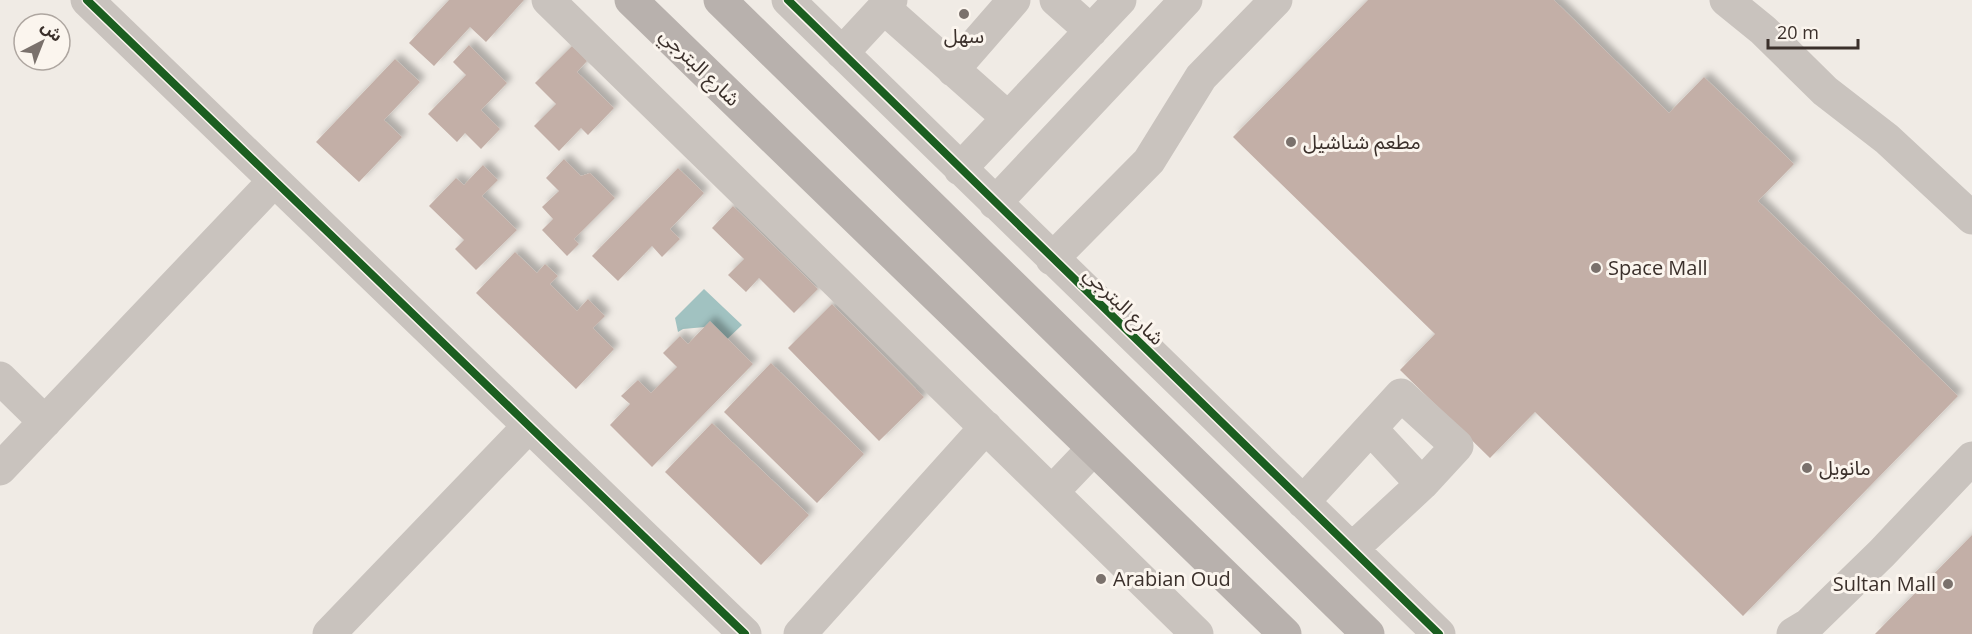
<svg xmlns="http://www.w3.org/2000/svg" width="1972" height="634" font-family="'Open Sans','Noto Sans Arabic',sans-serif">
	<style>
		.water { fill: #a1c2c1 }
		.building { fill: #c3afa7; filter: url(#shadow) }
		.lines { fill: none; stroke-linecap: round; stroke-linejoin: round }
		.minor { stroke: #c9c3be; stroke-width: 33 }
		.major { stroke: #b8b1ad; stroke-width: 33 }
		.cycleway-casing { stroke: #fbf5ee; stroke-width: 11 }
		.cycleway { stroke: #1b5e20; stroke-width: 8 }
		.poi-dot { fill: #7a716c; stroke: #fbf5ee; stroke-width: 2 }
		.labels { text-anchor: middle; stroke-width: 6; stroke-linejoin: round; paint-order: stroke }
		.poi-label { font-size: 20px; fill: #3b302b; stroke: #fbf5ee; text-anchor: start }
		.street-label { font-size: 20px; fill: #3b302b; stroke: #fbf5ee }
	</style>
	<defs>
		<filter id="shadow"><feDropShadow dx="5.5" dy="-5.5" stdDeviation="3" flood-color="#0004"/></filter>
	</defs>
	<rect width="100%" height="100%" fill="#f0ebe5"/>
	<!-- water -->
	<path class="water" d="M 704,289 L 742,325 L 723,343 L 705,327 L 683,329 L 678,332 L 675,318 Z"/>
	<!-- building -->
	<path class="building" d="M 449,0 L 524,0 L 486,42 L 470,27 L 434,66 L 409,43 Z
		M 1368,0 L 1554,0 L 1669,113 L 1704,77 L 1794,164 L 1758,201 L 1958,396 L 1743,616 L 1535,412 L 1490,458 L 1400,370 L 1435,334 L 1233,137 Z
		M 469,45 L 507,83 L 481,110 L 500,129 L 481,149 L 465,133 L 457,142 L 428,114 L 466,75 L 453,62 Z
		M 572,46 L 587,61 L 577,72 L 614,108 L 588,135 L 581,128 L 559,151 L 534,126 L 556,104 L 535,83 Z
		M 395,59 L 420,82 L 384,120 L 402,137 L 359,182 L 316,142 Z
		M 564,159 L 581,176 L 590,173 L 615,198 L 574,239 L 579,244 L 567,256 L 542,230 L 553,219 L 542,207 L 559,191 L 546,178 Z
		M 483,165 L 498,180 L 482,196 L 517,230 L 476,270 L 455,249 L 464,240 L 429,206 L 456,178 L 464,185 Z
		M 678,168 L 704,193 L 670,229 L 680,239 L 662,257 L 652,246 L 618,281 L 592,256 Z
		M 733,206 L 818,289 L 794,313 L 759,278 L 746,292 L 728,275 L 744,259 L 712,228 Z
		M 515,252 L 537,273 L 545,264 L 558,276 L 550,284 L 577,311 L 588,299 L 605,316 L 593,328 L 614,349 L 576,389 L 476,293 Z
		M 832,304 L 924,397 L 879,441 L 788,348 Z
		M 710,321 L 753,364 L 652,467 L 610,425 L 630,404 L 621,396 L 638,380 L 651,393 L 677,367 L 663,353 L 680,336 L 688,344 Z
		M 771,363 L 864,454 L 817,503 L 724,412 Z
		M 712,423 L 809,515 L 761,565 L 665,472 Z
		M 1972,535 L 1972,634 L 1875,634 Z"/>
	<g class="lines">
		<!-- minor -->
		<path class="minor" d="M 87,0 L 745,634
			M 548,0 L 1197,634
			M 788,0 L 1439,634
			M 1056,0 L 1091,31
			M 1726,0 L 1763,30 L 1825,91 L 1887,139 L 1972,218
			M 884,8 L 1008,118
			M 842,53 L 891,0
			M 953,70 L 1014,0
			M 960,169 L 1120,0
			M 995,203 L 1186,0
			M 1052,259 L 1149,161 L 1201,77 L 1276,0
			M 0,378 L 45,422
			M 1371,429 L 1422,484
			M 0,469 L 274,181
			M 1052,492 L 1093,449
			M 1303,502 L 1401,395 L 1457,446 L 1422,484 L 1352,549
			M 329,634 L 529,426
			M 800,634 L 986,427
			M 1793,634 L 1808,625 L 1882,553 L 1972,458"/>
		<!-- major -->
		<path class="major" d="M 631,0 L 1285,634
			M 720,0 L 1368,634"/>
		<!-- cycleway casing -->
		<g class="cycleway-casing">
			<path id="cycleway" d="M 87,0 L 745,634
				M 788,0 L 1439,634"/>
		</g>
		<!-- cycleway -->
		<use href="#cycleway" class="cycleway"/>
	</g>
	<!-- markers -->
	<g class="poi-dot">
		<circle cx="964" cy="14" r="6"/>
		<circle cx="1291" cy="142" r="6"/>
		<circle cx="1596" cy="268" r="6"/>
		<circle cx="1807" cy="468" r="6"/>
		<circle cx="1101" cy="579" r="6"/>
		<circle cx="1948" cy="584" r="6"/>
	</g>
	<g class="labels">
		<!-- poi labels -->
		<g class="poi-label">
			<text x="964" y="43" text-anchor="middle">سهل</text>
			<text x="1303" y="149">مطعم شناشيل</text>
			<text x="1608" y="275">Space Mall</text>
			<text x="1819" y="475">مانويل</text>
			<text x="1113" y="586">Arabian Oud</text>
			<text x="1936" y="591" text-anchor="end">Sultan Mall</text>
		</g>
		<!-- street labels -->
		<g class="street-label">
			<text transform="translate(700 67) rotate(44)" y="7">شارع البترجي</text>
			<text transform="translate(1124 306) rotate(44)" y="7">شارع البترجي</text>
		</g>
	</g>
	<!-- north arrow -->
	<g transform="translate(42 42) rotate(42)"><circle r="28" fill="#fbf5ee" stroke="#aea6a0" stroke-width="1.5"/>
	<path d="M0-4.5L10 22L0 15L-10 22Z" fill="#7a716c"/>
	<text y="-9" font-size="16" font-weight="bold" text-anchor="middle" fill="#3b302b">ش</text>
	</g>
	<!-- scale -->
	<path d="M1768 39v9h90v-9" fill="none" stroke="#3b302b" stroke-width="3"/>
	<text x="1777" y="39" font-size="18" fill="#3b302b" stroke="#fbf5ee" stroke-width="4.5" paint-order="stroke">20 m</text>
</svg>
